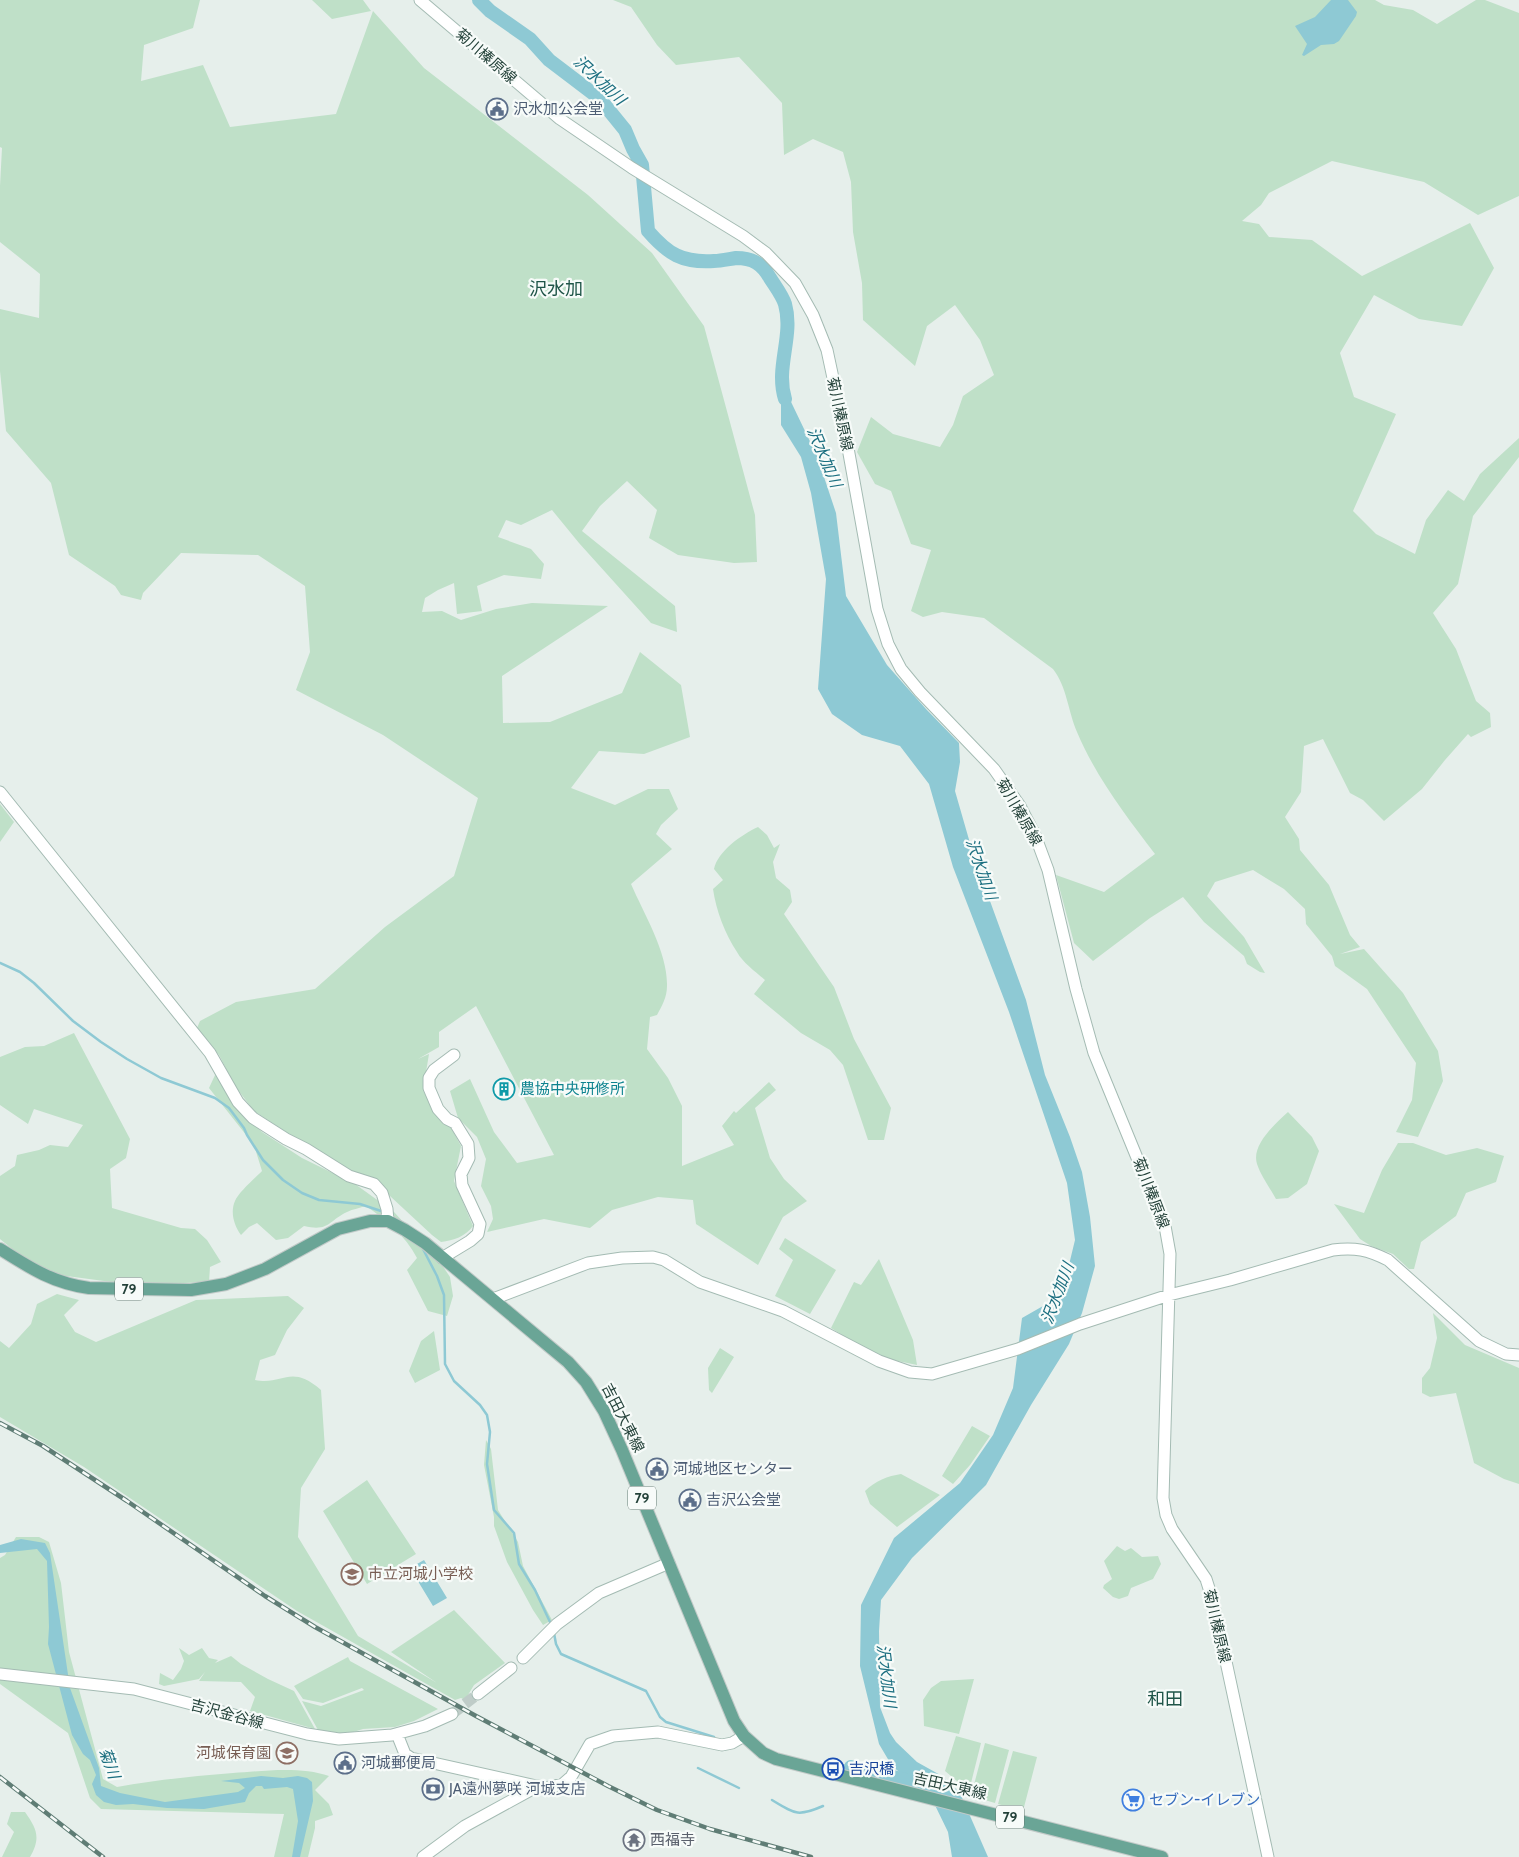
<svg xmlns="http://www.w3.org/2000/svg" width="1519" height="1857" font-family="Cabin,'Noto Sans JP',sans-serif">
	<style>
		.green { fill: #bfe0c8 }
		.water { fill: #8ec9d4 }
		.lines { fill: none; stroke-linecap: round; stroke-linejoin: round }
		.stream { stroke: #8ec9d4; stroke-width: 2.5 }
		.river { stroke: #8ec9d4; stroke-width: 14 }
		.secondary-tunnel { stroke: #bfccc8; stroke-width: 11; stroke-dasharray: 11 5.5; stroke-linecap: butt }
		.secondary-casing { stroke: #a4bbb3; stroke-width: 13 }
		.primary-casing { stroke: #c2cac8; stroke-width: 14 }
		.secondary { stroke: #fff; stroke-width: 11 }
		.primary { stroke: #6aa596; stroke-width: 12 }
		.rail-casing { stroke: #5f7d75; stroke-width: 4.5 }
		.rail { stroke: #f7fbf9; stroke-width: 2.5; stroke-dasharray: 8; stroke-linecap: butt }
		.labels { text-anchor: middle; stroke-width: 4.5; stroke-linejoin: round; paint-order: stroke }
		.shield { fill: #f7fbf9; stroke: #637a73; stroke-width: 1 }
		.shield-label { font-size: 14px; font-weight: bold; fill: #24423a }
		.street-label { font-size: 15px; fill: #24423a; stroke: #f7fbf9 }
		.service-label { font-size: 15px; fill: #4e5e75; stroke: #f7fbf9; text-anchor: start }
		.culture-label { font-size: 15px; fill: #0d838f; stroke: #f7fbf9; text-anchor: start }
		.education-label { font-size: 15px; fill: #785e54; stroke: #f7fbf9; text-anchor: start }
		.transit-label { font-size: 15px; fill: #164399; stroke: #f7fbf9; text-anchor: start }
		.shop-label { font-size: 15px; fill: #366cbe; stroke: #f7fbf9; text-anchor: start }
		.worship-label { font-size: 15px; fill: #5b616d; stroke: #f7fbf9; text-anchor: start }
		.water-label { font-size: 16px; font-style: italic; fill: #1c6f80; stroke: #f7fbf9 }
		.quarter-label { font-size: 18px; fill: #1f5548; stroke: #f7fbf9 }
	</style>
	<rect width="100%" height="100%" fill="#e6efeb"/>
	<!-- green -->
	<path class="green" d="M 0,0 L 200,0 L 193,28 L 144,45 L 141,81 L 203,65 L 230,127 L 336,114 L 373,11 L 424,68 L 588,195 L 652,253 L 704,326 L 755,515 L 757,562 L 734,563 L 678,555 L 649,538 L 657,510 L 627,481 L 600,506 L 582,531 L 675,606 L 677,632 L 651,623 L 579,543 L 552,510 L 521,525 L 506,520 L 498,537 L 531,549 L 544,564 L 541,579 L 504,575 L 477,586 L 482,611 L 457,614 L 454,583 L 438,590 L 425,598 L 422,612 L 442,611 L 461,620 L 496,609 L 532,603 L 608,606 L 502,676 L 503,723 L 550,722 L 622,693 L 640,652 L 681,685 L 690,737 L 644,754 L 599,751 L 571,788 L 615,805 L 648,789 L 669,789 L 678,809 L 661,825 L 656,834 L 672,849 L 631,884 C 644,914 668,953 667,986 C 667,997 662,1006 657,1015 L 650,1017 L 647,1049 L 668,1078 L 682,1106 L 682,1166 L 734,1145 L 722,1126 L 734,1111 L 736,1113 L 769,1082 L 776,1090 L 755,1108 L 770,1158 L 784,1179 L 807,1201 L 783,1217 L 758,1265 L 696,1224 L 693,1200 L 658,1197 L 612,1210 L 590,1228 L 544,1219 L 487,1232 L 493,1219 L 491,1206 L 481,1186 L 486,1159 L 477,1137 L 458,1118 L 450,1091 L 470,1079 L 494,1132 L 517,1163 L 554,1155 L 476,1006 L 439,1032 L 439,1047 L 418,1059 L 429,1054 L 423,1090 L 438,1118 L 450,1126 L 461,1146 L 454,1181 L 473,1226 C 465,1237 454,1240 441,1242 L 432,1235 L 377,1184 L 320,1154 L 254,1111 L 235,1086 L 219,1055 L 197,1028 L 200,1021 L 236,1002 L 315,989 L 385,927 L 454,876 L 478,798 L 383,735 L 296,690 L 310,652 L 305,586 L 258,555 L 181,553 L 143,593 L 141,600 L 121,595 L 115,586 L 69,555 L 51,483 L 6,431 L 0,371 L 0,309 L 39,318 L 40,274 L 0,242 L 0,186 L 2,148 L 0,147 Z
		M 312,0 L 363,0 L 371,11 L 332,19 Z
		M 613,0 L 1375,0 L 1384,5 L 1413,10 L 1437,24 L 1476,0 L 1485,0 L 1519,13 L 1519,196 L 1478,215 L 1424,182 L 1332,161 L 1269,193 L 1261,205 L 1242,221 L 1259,224 L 1269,237 L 1312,240 L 1362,276 L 1470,223 L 1494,268 L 1462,326 L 1419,319 L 1374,295 L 1340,353 L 1354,397 L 1396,414 L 1353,511 L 1376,534 L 1415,554 L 1426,520 L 1448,490 L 1464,501 L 1480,474 L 1519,438 L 1519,457 L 1473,516 L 1458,584 L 1433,613 L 1456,649 L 1476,701 L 1490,713 L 1491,727 L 1471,737 L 1468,734 L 1445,760 L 1422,789 L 1384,821 L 1363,800 L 1350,793 L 1323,739 L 1304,746 L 1301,792 L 1285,817 L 1299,839 L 1300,850 L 1329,885 L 1350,935 L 1360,947 L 1340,954 L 1364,949 L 1403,993 L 1438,1051 L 1443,1081 L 1418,1137 L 1396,1132 L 1412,1100 L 1416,1063 L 1367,989 L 1335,966 L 1332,956 L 1306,924 L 1305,909 L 1284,889 L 1253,870 L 1215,882 L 1207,896 L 1244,937 L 1265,973 L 1260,972 L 1247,964 L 1244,956 L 1204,922 L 1183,897 L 1150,918 L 1093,961 L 1074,943 L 1056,875 L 1104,892 L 1155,854 C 1126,816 1096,777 1077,732 C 1068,711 1067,687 1053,669 L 984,618 L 942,612 L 923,617 L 911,611 L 931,550 L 911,544 L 891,491 L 875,484 L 857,452 L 871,417 L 893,434 L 940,447 L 953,425 L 963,396 L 994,375 L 980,340 L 955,305 L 927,326 L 915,366 L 863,320 L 862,283 L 853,232 L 851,182 L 843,152 L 813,139 L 784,155 L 782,103 L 739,57 L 676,65 L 657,45 L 631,7 Z
		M 0,804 L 14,822 L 0,842 Z
		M 758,827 L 767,835 L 774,848 L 780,844 L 773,862 L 776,878 L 790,890 L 792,902 L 784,914 L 834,987 L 854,1039 L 891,1108 L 884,1140 L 868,1140 L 843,1065 L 830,1050 L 801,1033 L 754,994 L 765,980 C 756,972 743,963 737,952 C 725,934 716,910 713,889 L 723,880 L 714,869 C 718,851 741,835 758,827 Z
		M 74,1033 L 130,1139 L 126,1158 L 110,1169 L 112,1208 L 181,1228 L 195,1229 L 207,1240 L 221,1262 L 210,1267 L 209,1282 L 134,1285 L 59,1275 L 22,1257 L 0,1239 L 0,1176 L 15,1166 L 17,1155 L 39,1150 L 50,1145 L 68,1147 L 83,1125 L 34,1109 L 28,1124 L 0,1105 L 0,1057 L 25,1047 L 44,1046 Z
		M 216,1073 L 235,1105 L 262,1132 L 302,1158 L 355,1184 L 394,1212 L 440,1262 L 450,1277 L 453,1296 L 447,1316 L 428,1311 L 407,1270 L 417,1258 C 405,1235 387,1221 366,1206 C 360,1208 353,1209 347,1212 C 328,1221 329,1232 304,1226 L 288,1238 L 276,1240 L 257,1223 L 249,1227 L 241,1235 C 234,1226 230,1212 235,1201 C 238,1193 255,1178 262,1171 L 254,1145 L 209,1088 Z
		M 1288,1112 L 1312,1137 L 1319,1151 L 1307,1184 L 1288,1198 L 1276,1199 C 1270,1188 1261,1176 1257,1164 C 1251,1145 1275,1124 1288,1112 Z
		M 1398,1143 L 1413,1143 L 1446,1155 L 1477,1148 L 1504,1156 L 1496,1182 L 1466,1193 L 1456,1216 L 1421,1242 L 1414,1269 L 1409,1269 L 1393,1254 L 1371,1246 L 1360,1239 L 1334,1204 L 1364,1213 L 1382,1170 Z
		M 785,1238 L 836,1270 L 810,1314 L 775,1296 L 793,1260 L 779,1249 Z
		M 879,1259 L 913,1340 L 917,1365 L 888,1359 L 860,1346 L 831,1328 L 854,1282 L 861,1285 Z
		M 57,1294 L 79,1300 L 64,1315 L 75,1332 L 96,1342 L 196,1300 L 288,1296 L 304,1308 L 287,1330 L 275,1355 L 260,1360 L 255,1380 C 283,1386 290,1363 321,1390 L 325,1449 L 301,1488 L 298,1537 L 358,1636 L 437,1683 L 391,1652 L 454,1610 L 505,1663 L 474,1685 L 465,1700 L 461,1698 L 455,1700 L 297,1611 L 84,1467 L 0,1417 L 0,1341 L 9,1348 L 31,1324 L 37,1304 Z
		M 1433,1313 L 1465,1345 L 1519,1368 L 1519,1484 L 1504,1479 L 1474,1463 L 1456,1393 L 1430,1397 L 1422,1393 L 1422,1378 L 1430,1368 L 1437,1338 Z
		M 434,1331 L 440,1370 L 415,1383 L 409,1371 L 421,1341 Z
		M 720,1348 L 734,1357 L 712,1393 L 709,1390 L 708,1368 Z
		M 972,1426 L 990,1436 L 970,1465 L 953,1484 L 942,1476 Z
		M 486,1440 L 491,1449 L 498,1510 L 518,1542 L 523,1566 L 552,1620 L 543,1625 L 533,1610 L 507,1562 L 494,1526 L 494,1517 L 484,1465 Z
		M 901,1474 L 940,1495 L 897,1527 L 870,1504 L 865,1491 C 875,1481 888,1476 901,1474 Z
		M 367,1480 L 416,1554 L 367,1584 L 323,1511 Z
		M 16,1537 L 39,1537 L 49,1542 L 61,1583 L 69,1652 L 103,1779 L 117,1787 C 156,1780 194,1776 233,1773 C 262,1771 301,1766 329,1776 L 315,1790 L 329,1804 L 333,1815 L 315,1821 L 315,1828 L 308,1857 L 274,1857 L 284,1814 L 101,1809 L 90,1798 L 68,1733 L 0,1684 L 0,1558 L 5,1555 Z
		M 1117,1546 L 1125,1551 L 1131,1548 L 1142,1557 L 1158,1556 L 1161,1564 L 1153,1579 L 1131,1588 L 1128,1596 L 1119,1599 L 1113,1597 L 1103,1588 L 1104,1585 L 1112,1579 L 1104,1561 Z
		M 179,1648 L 189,1655 L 202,1648 L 209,1658 L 218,1660 L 215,1663 L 231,1656 L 241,1664 L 268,1679 L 294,1691 L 315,1729 L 250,1711 L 255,1697 L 241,1682 L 199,1681 L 205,1672 L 199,1679 L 164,1686 L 159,1684 L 160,1673 L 173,1680 L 181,1669 L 184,1661 Z
		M 348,1657 L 350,1661 L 438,1709 L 414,1721 L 395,1727 L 363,1729 L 347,1734 L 318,1730 L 302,1701 L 321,1706 L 364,1690 L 362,1688 L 323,1703 L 303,1699 L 294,1686 Z
		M 974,1679 L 959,1734 L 924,1726 L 923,1700 L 931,1688 L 941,1681 Z
		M 956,1736 L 981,1743 L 969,1791 L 945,1771 Z
		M 985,1743 L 1009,1750 L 995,1803 L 971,1796 Z
		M 1013,1751 L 1037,1757 L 1023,1811 L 998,1804 Z
		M 11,1812 L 25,1812 C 37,1829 41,1838 30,1857 L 2,1857 L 14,1832 L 7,1824 Z"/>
	<!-- water -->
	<path class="water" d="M 1331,0 L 1348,0 L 1357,12 L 1356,16 L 1339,41 L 1334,44 L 1321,45 L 1304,56 L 1302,55 L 1307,44 L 1295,26 L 1315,17 Z
		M 781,381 L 817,456 L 836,513 L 846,596 L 887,665 L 926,709 L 959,743 L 960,762 L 955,791 L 974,857 L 1026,1000 L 1045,1075 L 1070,1137 L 1082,1172 L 1090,1217 L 1095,1266 L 1082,1313 L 1069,1344 L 1031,1405 L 986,1485 L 912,1558 L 881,1600 L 879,1631 L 880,1707 L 890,1733 L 896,1742 L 917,1762 L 942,1776 L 960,1793 L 988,1857 L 952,1857 L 948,1832 L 932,1799 L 892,1766 L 879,1744 L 860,1666 L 861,1605 L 894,1538 L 960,1483 L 993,1435 L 1013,1388 L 1022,1318 L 1043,1306 L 1060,1302 L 1075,1240 L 1067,1183 L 1009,1012 L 953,867 L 929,784 L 900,746 L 862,735 L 832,714 L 818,689 L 826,579 L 811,493 L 801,457 L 781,425 Z
		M 21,1539 L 45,1543 L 50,1553 L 70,1688 L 99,1768 L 101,1786 L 120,1793 L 165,1802 L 238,1792 L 245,1788 L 239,1783 L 221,1781 L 261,1776 L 283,1778 L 298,1776 L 307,1778 L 312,1782 L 313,1801 L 300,1857 L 292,1857 L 298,1821 L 293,1789 L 287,1787 L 264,1789 L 262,1786 L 256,1786 L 249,1793 L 245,1802 L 204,1809 L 167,1808 L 133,1804 L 116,1805 L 104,1802 L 96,1795 L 92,1784 L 96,1775 L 90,1760 L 83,1754 L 72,1735 L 48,1644 L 49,1627 L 47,1561 L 37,1549 L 0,1553 L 0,1545 Z
		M 424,1560 L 447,1598 L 433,1606 L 410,1568 Z"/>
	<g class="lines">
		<!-- stream -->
		<path class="stream" d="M 0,963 L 20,972 L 34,983 L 73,1021 L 101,1042 L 127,1059 L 161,1078 L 215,1098 L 229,1108 L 244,1128 L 247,1135 L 263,1160 L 283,1180 L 302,1193 L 319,1200 L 360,1204 L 381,1211
			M 423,1249 L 437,1276 L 444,1295 L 445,1364 L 454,1381 L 480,1405 L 487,1415 L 490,1432 L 487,1464 L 494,1510 L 514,1533 L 519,1564 L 535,1590 L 550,1622
			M 554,1633 L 556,1644 L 561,1654 L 646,1691 L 660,1717 L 666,1722 L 714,1737
			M 837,1767 L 836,1764 L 851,1767
			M 698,1768 L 739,1788
			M 772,1800 C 795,1814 798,1817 823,1806"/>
		<!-- river -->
		<path class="river" d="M 479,0 L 490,11 L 530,39 L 549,60 L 599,98 L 625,130 L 633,149 L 642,165 L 648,231 C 668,254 682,263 714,261 C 721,261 729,259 736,258 C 753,258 762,264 770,278 C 775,286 782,295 785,304 C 794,336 775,367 785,399
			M 851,1767 L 910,1781 L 926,1780"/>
		<!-- secondary-tunnel -->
		<path class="secondary-tunnel" d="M 452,1714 L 478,1694"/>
		<!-- secondary casing -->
		<g class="secondary-casing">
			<path id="secondary" d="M 420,0 L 560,119 L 632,168 L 743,236 L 766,253 L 795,283 L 813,315 L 827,350 L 848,448 L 877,609 L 888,644 L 901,669 L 920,692 L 994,769 L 1020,806 L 1035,835 L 1048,870 L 1076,989 L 1094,1053 L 1165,1226 L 1170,1254 L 1163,1498 L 1166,1515 L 1172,1529 L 1206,1579 L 1213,1601 L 1268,1857
				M 0,792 L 210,1053 L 238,1102 L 253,1118 L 286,1139 L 306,1149 L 349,1176 L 374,1184 L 382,1193 L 387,1209 L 388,1221
				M 442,1258 L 470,1241 L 478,1234 L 480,1224 L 462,1185 L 461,1174 L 469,1158 L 468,1144 L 455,1123 L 447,1119 L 438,1109 L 429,1088 L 429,1078 L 434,1070 L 454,1055
				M 493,1299 L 588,1263 L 622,1258 L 653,1257 L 664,1260 L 700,1282 L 783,1311 L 879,1361 L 910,1372 L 932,1374 L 1018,1349 L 1080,1324 L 1169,1295 L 1230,1280 L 1333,1250 C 1355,1247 1368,1250 1388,1260 L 1479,1341 L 1506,1354 L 1519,1355
				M 523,1658 L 557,1624 L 599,1593 L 669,1563
				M 0,1674 L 134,1689 L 307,1734 L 339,1739 L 392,1735 L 425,1726 L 452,1714
				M 478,1694 L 511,1668
				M 397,1734 L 405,1754 L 411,1758 L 545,1788 L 563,1784 L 571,1777 L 590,1744 L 613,1736 L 658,1732 L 722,1745 L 732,1743 L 744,1736
				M 423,1857 L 465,1826 L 538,1786"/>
		</g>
		<!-- primary casing -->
		<g class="primary-casing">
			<path id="primary" d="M 0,1249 C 30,1268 53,1283 89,1288 L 191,1290 L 226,1284 L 265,1269 L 338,1229 L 370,1221 L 388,1221 L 405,1230 L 425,1243 L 568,1362 L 586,1382 L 604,1411 L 622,1450 L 734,1721 L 744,1736 L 763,1753 L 776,1759 L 1162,1857"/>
		</g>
		<!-- secondary -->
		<use href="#secondary" class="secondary"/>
		<!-- primary -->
		<use href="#primary" class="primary"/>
		<!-- rail casing -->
		<g class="rail-casing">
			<path id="rail" d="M 0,1423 L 43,1446 L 127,1501 L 265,1596 L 315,1627 L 476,1716 L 608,1786 L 657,1810 L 710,1829 L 811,1857
				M 0,1777 L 103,1857"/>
		</g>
		<!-- rail -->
		<use href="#rail" class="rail"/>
	</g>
	<!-- icons -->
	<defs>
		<g id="civic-ring" transform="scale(1.125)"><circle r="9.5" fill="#f7fbf9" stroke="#5c6f8a" stroke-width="1.5"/><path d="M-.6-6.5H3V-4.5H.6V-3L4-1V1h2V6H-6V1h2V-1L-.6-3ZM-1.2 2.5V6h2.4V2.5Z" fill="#5c6f8a"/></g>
		<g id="building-ring" transform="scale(1.125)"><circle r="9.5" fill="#f7fbf9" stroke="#0f9aa8" stroke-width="1.5"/><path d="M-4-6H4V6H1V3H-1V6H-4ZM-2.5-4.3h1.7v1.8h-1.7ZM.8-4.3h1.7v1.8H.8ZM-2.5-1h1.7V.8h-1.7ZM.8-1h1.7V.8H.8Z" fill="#0f9aa8"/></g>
		<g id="school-ring" transform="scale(1.125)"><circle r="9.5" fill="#f7fbf9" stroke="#8d6e63" stroke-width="1.5"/><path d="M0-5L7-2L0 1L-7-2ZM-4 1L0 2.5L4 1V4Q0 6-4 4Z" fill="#8d6e63"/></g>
		<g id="bus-ring" transform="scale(1.125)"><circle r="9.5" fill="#f7fbf9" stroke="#1a4fb4" stroke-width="1.5"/><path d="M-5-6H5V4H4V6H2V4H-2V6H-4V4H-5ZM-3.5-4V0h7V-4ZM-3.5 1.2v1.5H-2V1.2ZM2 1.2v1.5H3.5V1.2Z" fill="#1a4fb4"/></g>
		<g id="bank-ring" transform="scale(1.125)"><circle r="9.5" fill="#f7fbf9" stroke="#5c6f8a" stroke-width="1.5"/><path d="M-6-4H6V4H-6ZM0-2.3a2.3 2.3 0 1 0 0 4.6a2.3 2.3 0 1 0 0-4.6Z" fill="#5c6f8a"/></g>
		<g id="supermarket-ring" transform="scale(1.125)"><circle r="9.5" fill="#f7fbf9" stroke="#3f7fe0" stroke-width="1.5"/><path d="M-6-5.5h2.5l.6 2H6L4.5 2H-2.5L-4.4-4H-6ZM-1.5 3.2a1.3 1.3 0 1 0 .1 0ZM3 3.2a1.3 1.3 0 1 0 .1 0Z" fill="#3f7fe0"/></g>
		<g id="temple-ring" transform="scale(1.125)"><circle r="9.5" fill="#f7fbf9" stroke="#6b7280" stroke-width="1.5"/><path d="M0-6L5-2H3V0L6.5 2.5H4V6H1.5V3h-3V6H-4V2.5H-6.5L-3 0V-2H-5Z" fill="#6b7280"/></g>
	</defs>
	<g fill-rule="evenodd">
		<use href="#civic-ring" x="497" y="109"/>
		<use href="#building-ring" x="504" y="1089"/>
		<use href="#civic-ring" x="657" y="1469"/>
		<use href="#civic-ring" x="690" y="1500"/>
		<use href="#school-ring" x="352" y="1574"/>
		<use href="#school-ring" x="287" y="1753"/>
		<use href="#civic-ring" x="345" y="1763"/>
		<use href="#bus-ring" x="833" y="1769"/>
		<use href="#bank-ring" x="433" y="1789"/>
		<use href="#supermarket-ring" x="1133" y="1800"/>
		<use href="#temple-ring" x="634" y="1840"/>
	</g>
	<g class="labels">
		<!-- shield labels -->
		<g class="shield">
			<rect x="115" y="1277.5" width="28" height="23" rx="4"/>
			<rect x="628" y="1486.5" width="28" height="23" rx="4"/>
			<rect x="996" y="1805.5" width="28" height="23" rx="4"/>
		</g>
		<g class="shield-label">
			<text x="129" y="1294">79</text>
			<text x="642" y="1503">79</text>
			<text x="1010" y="1822">79</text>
		</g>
		<!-- street labels -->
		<g class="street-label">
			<text transform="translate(486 56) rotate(41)" y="5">菊川榛原線</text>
			<text transform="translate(840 414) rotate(78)" y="5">菊川榛原線</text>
			<text transform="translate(1019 812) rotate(60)" y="5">菊川榛原線</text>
			<text transform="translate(1151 1193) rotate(69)" y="5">菊川榛原線</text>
			<text transform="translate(623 1418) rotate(63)" y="5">吉田大東線</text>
			<text transform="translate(1217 1626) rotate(77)" y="5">菊川榛原線</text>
			<text transform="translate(227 1714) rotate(15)" y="5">吉沢金谷線</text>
			<text transform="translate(950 1786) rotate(13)" y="5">吉田大東線</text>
		</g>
		<!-- service labels -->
		<g class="service-label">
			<text x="513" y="114">沢水加公会堂</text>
			<text x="673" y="1474">河城地区センター</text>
			<text x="706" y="1505">吉沢公会堂</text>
			<text x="361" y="1768">河城郵便局</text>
			<text x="449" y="1794">JA遠州夢咲 河城支店</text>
		</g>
		<!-- culture labels -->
		<g class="culture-label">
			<text x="520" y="1094">農協中央研修所</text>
		</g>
		<!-- education labels -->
		<g class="education-label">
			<text x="368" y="1579">市立河城小学校</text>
			<text x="271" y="1758" text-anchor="end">河城保育園</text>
		</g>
		<!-- transit labels -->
		<g class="transit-label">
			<text x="849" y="1774">吉沢橋</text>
		</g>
		<!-- shop labels -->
		<g class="shop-label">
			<text x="1149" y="1805">セブン-イレブン</text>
		</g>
		<!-- worship labels -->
		<g class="worship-label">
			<text x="650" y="1845">西福寺</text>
		</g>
		<!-- water labels -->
		<g class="water-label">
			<text transform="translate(600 80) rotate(43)" y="6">沢水加川</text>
			<text transform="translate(825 457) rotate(67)" y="6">沢水加川</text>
			<text transform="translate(982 869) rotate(71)" y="6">沢水加川</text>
			<text transform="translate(1057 1293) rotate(-69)" y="6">沢水加川</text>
			<text transform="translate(887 1676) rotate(83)" y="6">沢水加川</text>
			<text transform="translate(110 1763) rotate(70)" y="6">菊川</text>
		</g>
		<!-- quarter labels -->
		<g class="quarter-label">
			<text x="556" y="295">沢水加</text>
			<text x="1165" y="1705">和田</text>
		</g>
	</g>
</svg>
